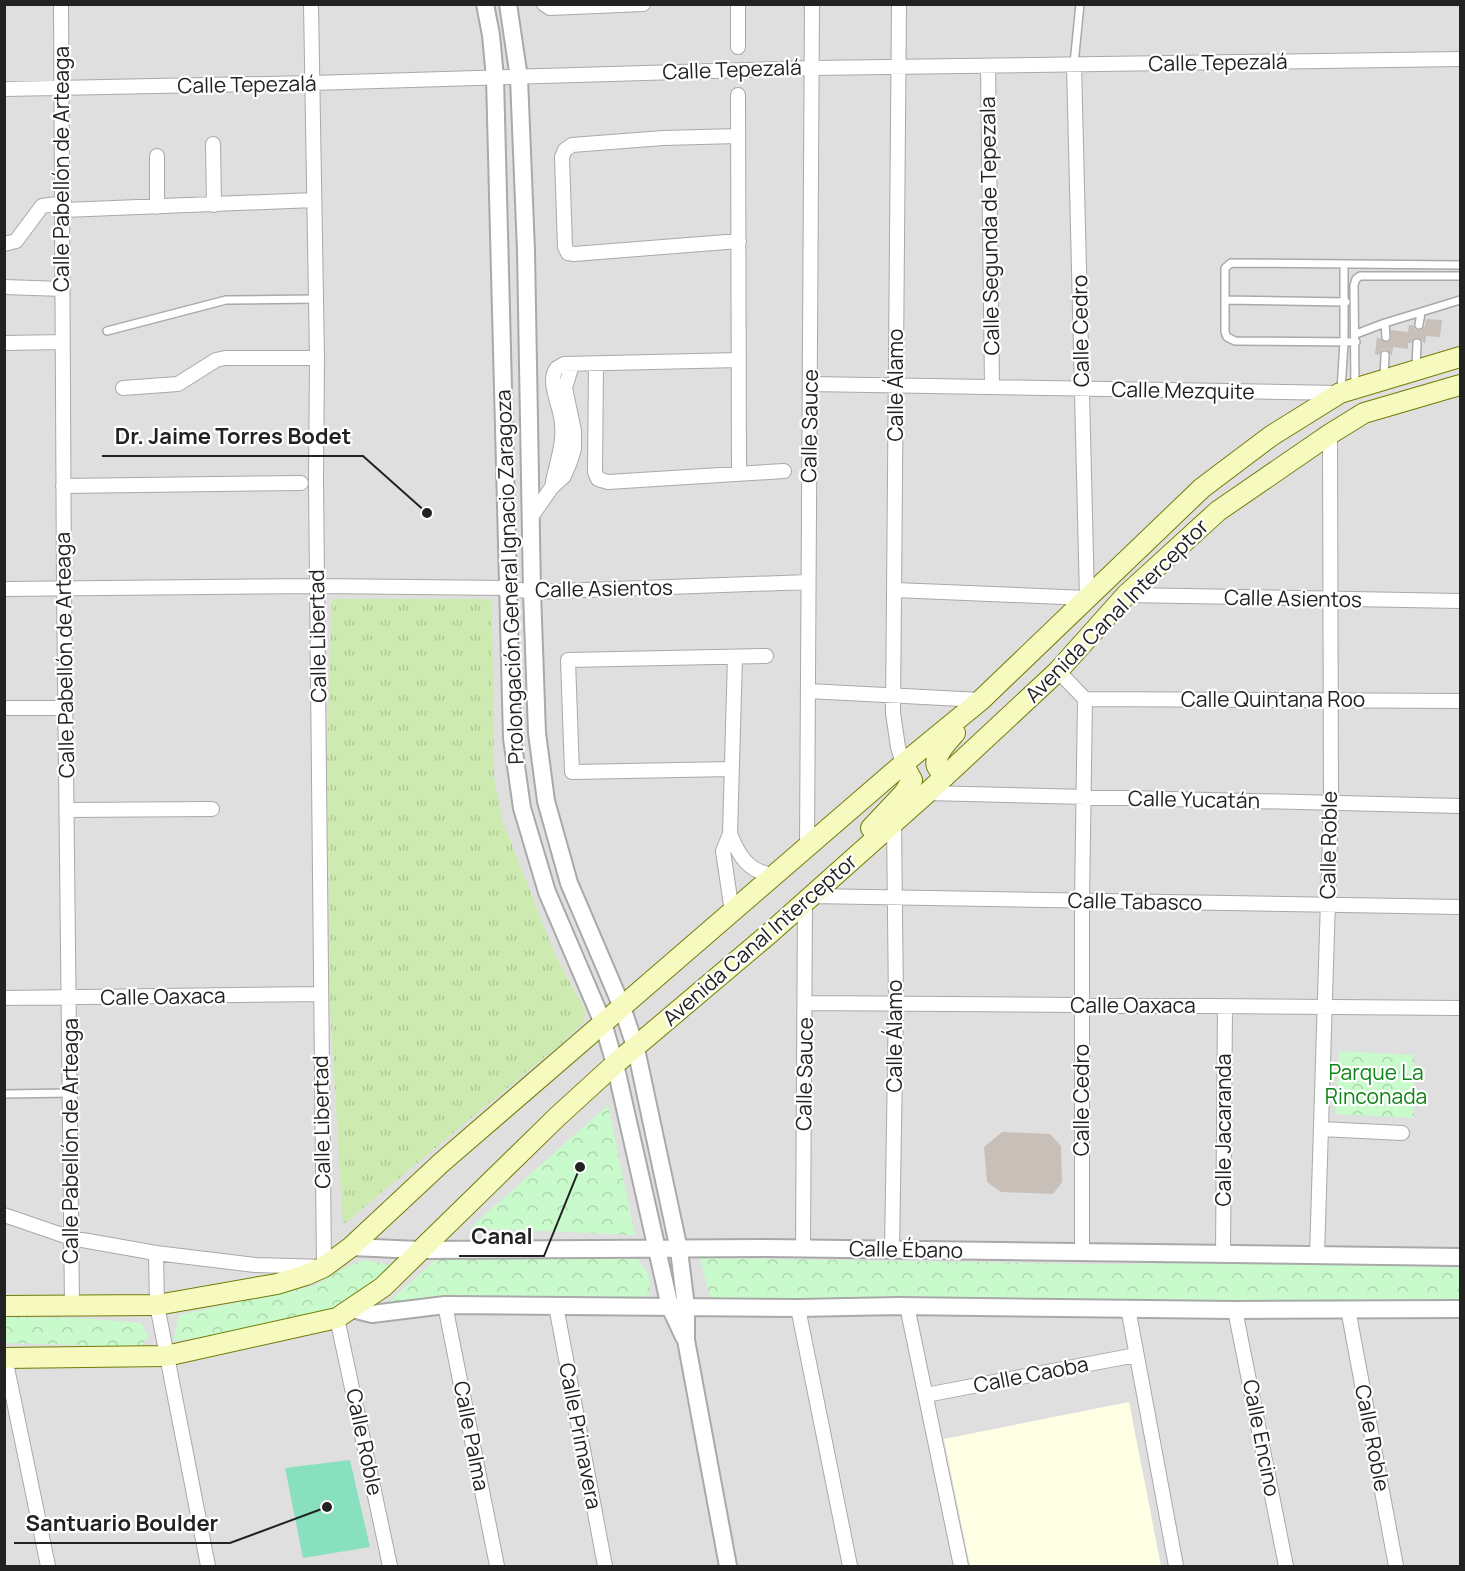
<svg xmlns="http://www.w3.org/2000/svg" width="1465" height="1571" font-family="Manrope,sans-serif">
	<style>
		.residential { fill: #e0dfdf }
		.education { fill: #ffffe5 }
		.grass { fill: url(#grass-tufts) }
		.park { fill: url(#park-crowns) }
		.pitch { fill: #88e0be }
		.building { fill: #c7bfb8 }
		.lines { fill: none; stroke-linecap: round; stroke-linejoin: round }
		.service-casing { stroke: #a9a9a9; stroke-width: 10 }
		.minor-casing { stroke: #a9a9a9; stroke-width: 16 }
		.tertiary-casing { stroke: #a9a9a9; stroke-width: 20 }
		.secondary-casing { stroke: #707d05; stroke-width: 22 }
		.service { stroke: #fff; stroke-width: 7 }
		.minor { stroke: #fff; stroke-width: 14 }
		.tertiary { stroke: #fff; stroke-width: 16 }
		.secondary { stroke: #f7fabf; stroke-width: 20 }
		.labels { text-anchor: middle; stroke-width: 4.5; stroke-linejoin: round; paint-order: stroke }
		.street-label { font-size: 21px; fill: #222; stroke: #fff }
		.park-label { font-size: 21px; fill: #0c8416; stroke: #fff }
		.leader { fill: none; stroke: #222; stroke-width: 2 }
		.callout-dot { fill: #222; stroke: #fff; stroke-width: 2 }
		.callout-label { font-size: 22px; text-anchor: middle; font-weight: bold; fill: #222; stroke: #fff; stroke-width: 4.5; stroke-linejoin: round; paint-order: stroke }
	</style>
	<defs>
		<pattern id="grass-tufts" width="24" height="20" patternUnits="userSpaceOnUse" patternTransform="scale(1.5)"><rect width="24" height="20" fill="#cdebb0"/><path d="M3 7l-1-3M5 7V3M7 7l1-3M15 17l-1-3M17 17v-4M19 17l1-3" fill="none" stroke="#b0c997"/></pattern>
		<pattern id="park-crowns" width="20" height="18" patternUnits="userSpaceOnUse" patternTransform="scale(1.5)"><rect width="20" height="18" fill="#c8facc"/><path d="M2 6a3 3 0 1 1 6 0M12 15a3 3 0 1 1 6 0" fill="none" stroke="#acd6af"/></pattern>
	</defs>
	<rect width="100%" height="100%" fill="#f2efe9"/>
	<!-- residential -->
	<path class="residential" d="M 5,5 L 1460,5 L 1460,1566 L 5,1566 Z"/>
	<!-- education -->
	<path class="education" d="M 1129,1402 L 1161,1566 L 970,1566 L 944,1439 Z"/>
	<!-- grass -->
	<path class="grass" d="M 332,599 L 492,599 L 494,778 L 503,822 L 555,955 L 586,1012 L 583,1022 L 565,1040 L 343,1225 L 330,1008 L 327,749 Z"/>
	<!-- park -->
	<path class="park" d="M 1339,1051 L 1414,1055 L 1414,1118 L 1336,1114 Z
		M 608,1105 L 635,1235 L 470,1228 Z
		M 700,1258 L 1092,1264 L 1316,1262 L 1460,1268 L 1460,1302 L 1352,1305 L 710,1298 Z
		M 445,1259 L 637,1259 C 650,1274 653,1280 647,1299 L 387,1304 L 434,1261 Z
		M 364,1260 L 391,1265 L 349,1303 L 336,1309 L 241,1332 L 173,1341 L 179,1315 L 314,1286 L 344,1268 Z
		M 5,1317 L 81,1318 L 141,1323 L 148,1336 L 141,1347 L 5,1343 Z"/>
	<!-- pitch -->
	<path class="pitch" d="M 350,1460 L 370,1547 L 303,1558 L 285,1468 Z"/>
	<!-- building -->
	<path class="building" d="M 1426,319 L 1442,320 L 1440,337 L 1426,336 L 1425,344 L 1420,339 L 1415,338 L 1411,343 L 1408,343 L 1408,349 L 1393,347 L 1392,356 L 1386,349 L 1382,350 L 1379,355 L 1375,354 L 1377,337 L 1387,342 L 1391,339 L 1391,330 L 1408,332 L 1409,325 L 1413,325 L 1416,330 L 1420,330 L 1425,326 Z
		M 1002,1132 L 1050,1134 L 1061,1146 L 1062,1182 L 1053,1194 L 1001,1192 L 987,1182 L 984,1147 Z"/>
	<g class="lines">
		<!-- service casing -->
		<g class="service-casing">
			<path id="service" d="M 1074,64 L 1080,4
				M 1226,300 L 1346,302
				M 1421,312 L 1460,300
				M 107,331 L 226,300 L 316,299
				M 1356,334 L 1385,323
				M 1386,337 L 1385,323 L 1421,312 L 1419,325
				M 1356,342 L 1235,341 L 1227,337 L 1225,332 L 1225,268 L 1231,263 L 1460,265
				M 1416,368 L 1417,343
				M 1384,379 L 1385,355
				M 1355,387 L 1354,285 L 1356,279 L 1360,276 L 1460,276
				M 1341,391 L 1344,342 L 1344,264
				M 4,1094 L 71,1093"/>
		</g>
		<!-- minor casing -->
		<g class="minor-casing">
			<path id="minor" d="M 61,4 L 64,589 L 72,1306
				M 544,4 L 550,8 L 643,4
				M 738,4 L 738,47
				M 899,4 L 893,713 L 898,747 L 903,764
				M 988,66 L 992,387
				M 4,89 L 312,83 L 812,68 L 1460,59
				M 738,95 L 739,474
				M 738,136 L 663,138 L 572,145 L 565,150 L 562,157 L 565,247 L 568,253 L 574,254 L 739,241
				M 213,144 L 214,205
				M 157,156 L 157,207
				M 64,210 L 314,200
				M 4,244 L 16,241 L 42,206 L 64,203
				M 4,287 L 63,289
				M 4,343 L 63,342
				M 596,364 L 595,472 L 598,479 L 608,482 L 784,471
				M 810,384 L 1339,393
				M 123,388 L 178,384 L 216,360 L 225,358 L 317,358
				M 63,486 L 301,483
				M 552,487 C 556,463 566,442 561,417 C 559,403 547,380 557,368 L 564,364 L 739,360
				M 531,517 L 552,487 L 564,476 L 570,462 L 574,449 L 574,431 L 565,388 L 572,365
				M 4,589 L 317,586 L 508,588 L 532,592 L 808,582
				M 895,590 L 1087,598 L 1074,64
				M 1126,595 L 1460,601
				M 1058,671 L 1085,699 L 1082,901 L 1082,1253
				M 808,691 L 981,700
				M 1085,699 L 1460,701
				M 4,708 L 66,708
				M 732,769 L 572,772 L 568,660 L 766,656
				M 927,793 L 1460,806
				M 67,810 L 212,809
				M 730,834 C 739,856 748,872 774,875
				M 807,847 L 812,4
				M 810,896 L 1460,907
				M 732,912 L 723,851 L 730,834 L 735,657
				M 4,998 L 321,994
				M 806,1003 L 1460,1008
				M 1321,1129 L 1402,1133
				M 4,1215 L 71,1238 L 156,1253 L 255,1265 L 324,1267 L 316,481 L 317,358 L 311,4
				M 803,1249 L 805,900
				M 892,1250 L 896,1004 L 894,822
				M 156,1253 L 157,1305 L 208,1566
				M 1223,1254 L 1225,1007
				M 1317,1256 L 1331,803 L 1330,434
				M 445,1305 L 497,1566
				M 556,1306 L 605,1566
				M 907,1306 L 961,1566
				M 798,1308 L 850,1566
				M 1128,1308 L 1176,1566
				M 1348,1309 L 1396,1566
				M 1235,1310 L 1286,1566
				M 337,1318 L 390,1566
				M 5,1358 L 48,1566
				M 926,1395 L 1136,1355"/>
		</g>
		<!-- tertiary casing -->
		<g class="tertiary-casing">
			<path id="tertiary" d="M 485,4 L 491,35 L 495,78 L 512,738 L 522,808 L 547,892 L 603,1023 L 615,1064 L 670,1307 L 684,1337
				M 508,4 L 519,78 L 526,251 L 532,592 L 537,733 L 546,801 L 569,883 L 622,1007 L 636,1049 L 679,1250 L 686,1307 L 686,1340 L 728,1566
				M 351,1247 L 419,1250 L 767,1248 L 1460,1257
				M 352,1309 L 372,1314 L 445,1305 L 798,1308 L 899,1306 L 1235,1310 L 1460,1309"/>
		</g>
		<!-- secondary casing -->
		<g class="secondary-casing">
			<path id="secondary" d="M 948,773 C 922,768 946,743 955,733
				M 871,828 L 904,793 L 912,780 L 903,764
				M 4,1306 L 157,1305 L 277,1284 L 306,1275 L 324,1267 L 351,1247 L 441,1163 L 903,764 L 981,700 L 1202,488 L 1271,436 L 1340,393 L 1460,357
				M 4,1358 L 166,1356 L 337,1318 L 383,1287 L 557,1117 L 615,1064 L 770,933 L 927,793 L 1058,671 L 1126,595 L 1218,511 L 1330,434 L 1364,413 L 1460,385"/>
		</g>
		<!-- service -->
		<use href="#service" class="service"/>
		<!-- minor -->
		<use href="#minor" class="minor"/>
		<!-- tertiary -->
		<use href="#tertiary" class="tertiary"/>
		<!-- secondary -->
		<use href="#secondary" class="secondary"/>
	</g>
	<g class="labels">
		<!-- street labels -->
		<g class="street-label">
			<text transform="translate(1218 63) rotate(-1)" y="7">Calle Tepezalá</text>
			<text transform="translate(732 70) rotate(-2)" y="7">Calle Tepezalá</text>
			<text transform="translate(247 85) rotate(-1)" y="7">Calle Tepezalá</text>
			<text transform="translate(62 169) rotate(-90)" y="7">Calle Pabellón de Arteaga</text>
			<text transform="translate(990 226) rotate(-91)" y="7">Calle Segunda de Tepezala</text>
			<text transform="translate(1081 331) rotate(-91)" y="7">Calle Cedro</text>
			<text transform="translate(896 385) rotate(-90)" y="7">Calle Álamo</text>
			<text transform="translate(1183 391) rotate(1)" y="7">Calle Mezquite</text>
			<text transform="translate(810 426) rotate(-89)" y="7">Calle Sauce</text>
			<text transform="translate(510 577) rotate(-92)" y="7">Prolongación General Ignacio Zaragoza</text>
			<text transform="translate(604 589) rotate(-1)" y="7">Calle Asientos</text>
			<text transform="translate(1293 599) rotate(1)" y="7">Calle Asientos</text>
			<text transform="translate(1117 611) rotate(-45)" y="7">Avenida Canal Interceptor</text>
			<text transform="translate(318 636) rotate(-91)" y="7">Calle Libertad</text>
			<text transform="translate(65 655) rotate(-91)" y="7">Calle Pabellón de Arteaga</text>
			<text x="1273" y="707">Calle Quintana Roo</text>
			<text transform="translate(1194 800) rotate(1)" y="7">Calle Yucatán</text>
			<text transform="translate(1329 845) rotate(-89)" y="7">Calle Roble</text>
			<text transform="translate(1135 902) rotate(1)" y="7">Calle Tabasco</text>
			<text transform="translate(760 940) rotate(-41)" y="7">Avenida Canal Interceptor</text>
			<text transform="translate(163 997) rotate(-1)" y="7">Calle Oaxaca</text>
			<text x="1133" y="1013">Calle Oaxaca</text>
			<text transform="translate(895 1036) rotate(-90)" y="7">Calle Álamo</text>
			<text transform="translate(805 1074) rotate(-89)" y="7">Calle Sauce</text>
			<text transform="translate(1082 1100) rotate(-90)" y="7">Calle Cedro</text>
			<text transform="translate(322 1122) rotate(-91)" y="7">Calle Libertad</text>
			<text transform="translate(1224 1130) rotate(-90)" y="7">Calle Jacaranda</text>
			<text transform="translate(71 1141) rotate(-90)" y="7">Calle Pabellón de Arteaga</text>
			<text transform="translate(906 1250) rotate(1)" y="7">Calle Ébano</text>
			<text transform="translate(1031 1375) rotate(-11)" y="7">Calle Caoba</text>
			<text transform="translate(471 1436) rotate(79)" y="7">Calle Palma</text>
			<text transform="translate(580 1436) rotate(79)" y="7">Calle Primavera</text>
			<text transform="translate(1261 1438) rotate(79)" y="7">Calle Encino</text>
			<text transform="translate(1372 1438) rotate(79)" y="7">Calle Roble</text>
			<text transform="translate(364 1442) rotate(78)" y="7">Calle Roble</text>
		</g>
		<!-- park labels -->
		<g class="park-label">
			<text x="1376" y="1080">Parque La<tspan x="1376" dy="24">Rinconada</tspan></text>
		</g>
	</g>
	<!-- callouts -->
	<path class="leader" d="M427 513L363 456H102M580 1167L544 1256H459M327 1507L230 1543H14"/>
	<g class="callout-dot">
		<circle cx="427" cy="513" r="6"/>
		<circle cx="580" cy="1167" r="6"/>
		<circle cx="327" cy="1507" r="6"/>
	</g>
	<g class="callout-label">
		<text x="233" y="444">Dr. Jaime Torres Bodet</text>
		<text x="502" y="1244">Canal</text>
		<text x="122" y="1531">Santuario Boulder</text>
	</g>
	<!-- border -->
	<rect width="1465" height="1571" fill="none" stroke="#222222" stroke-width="12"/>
</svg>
